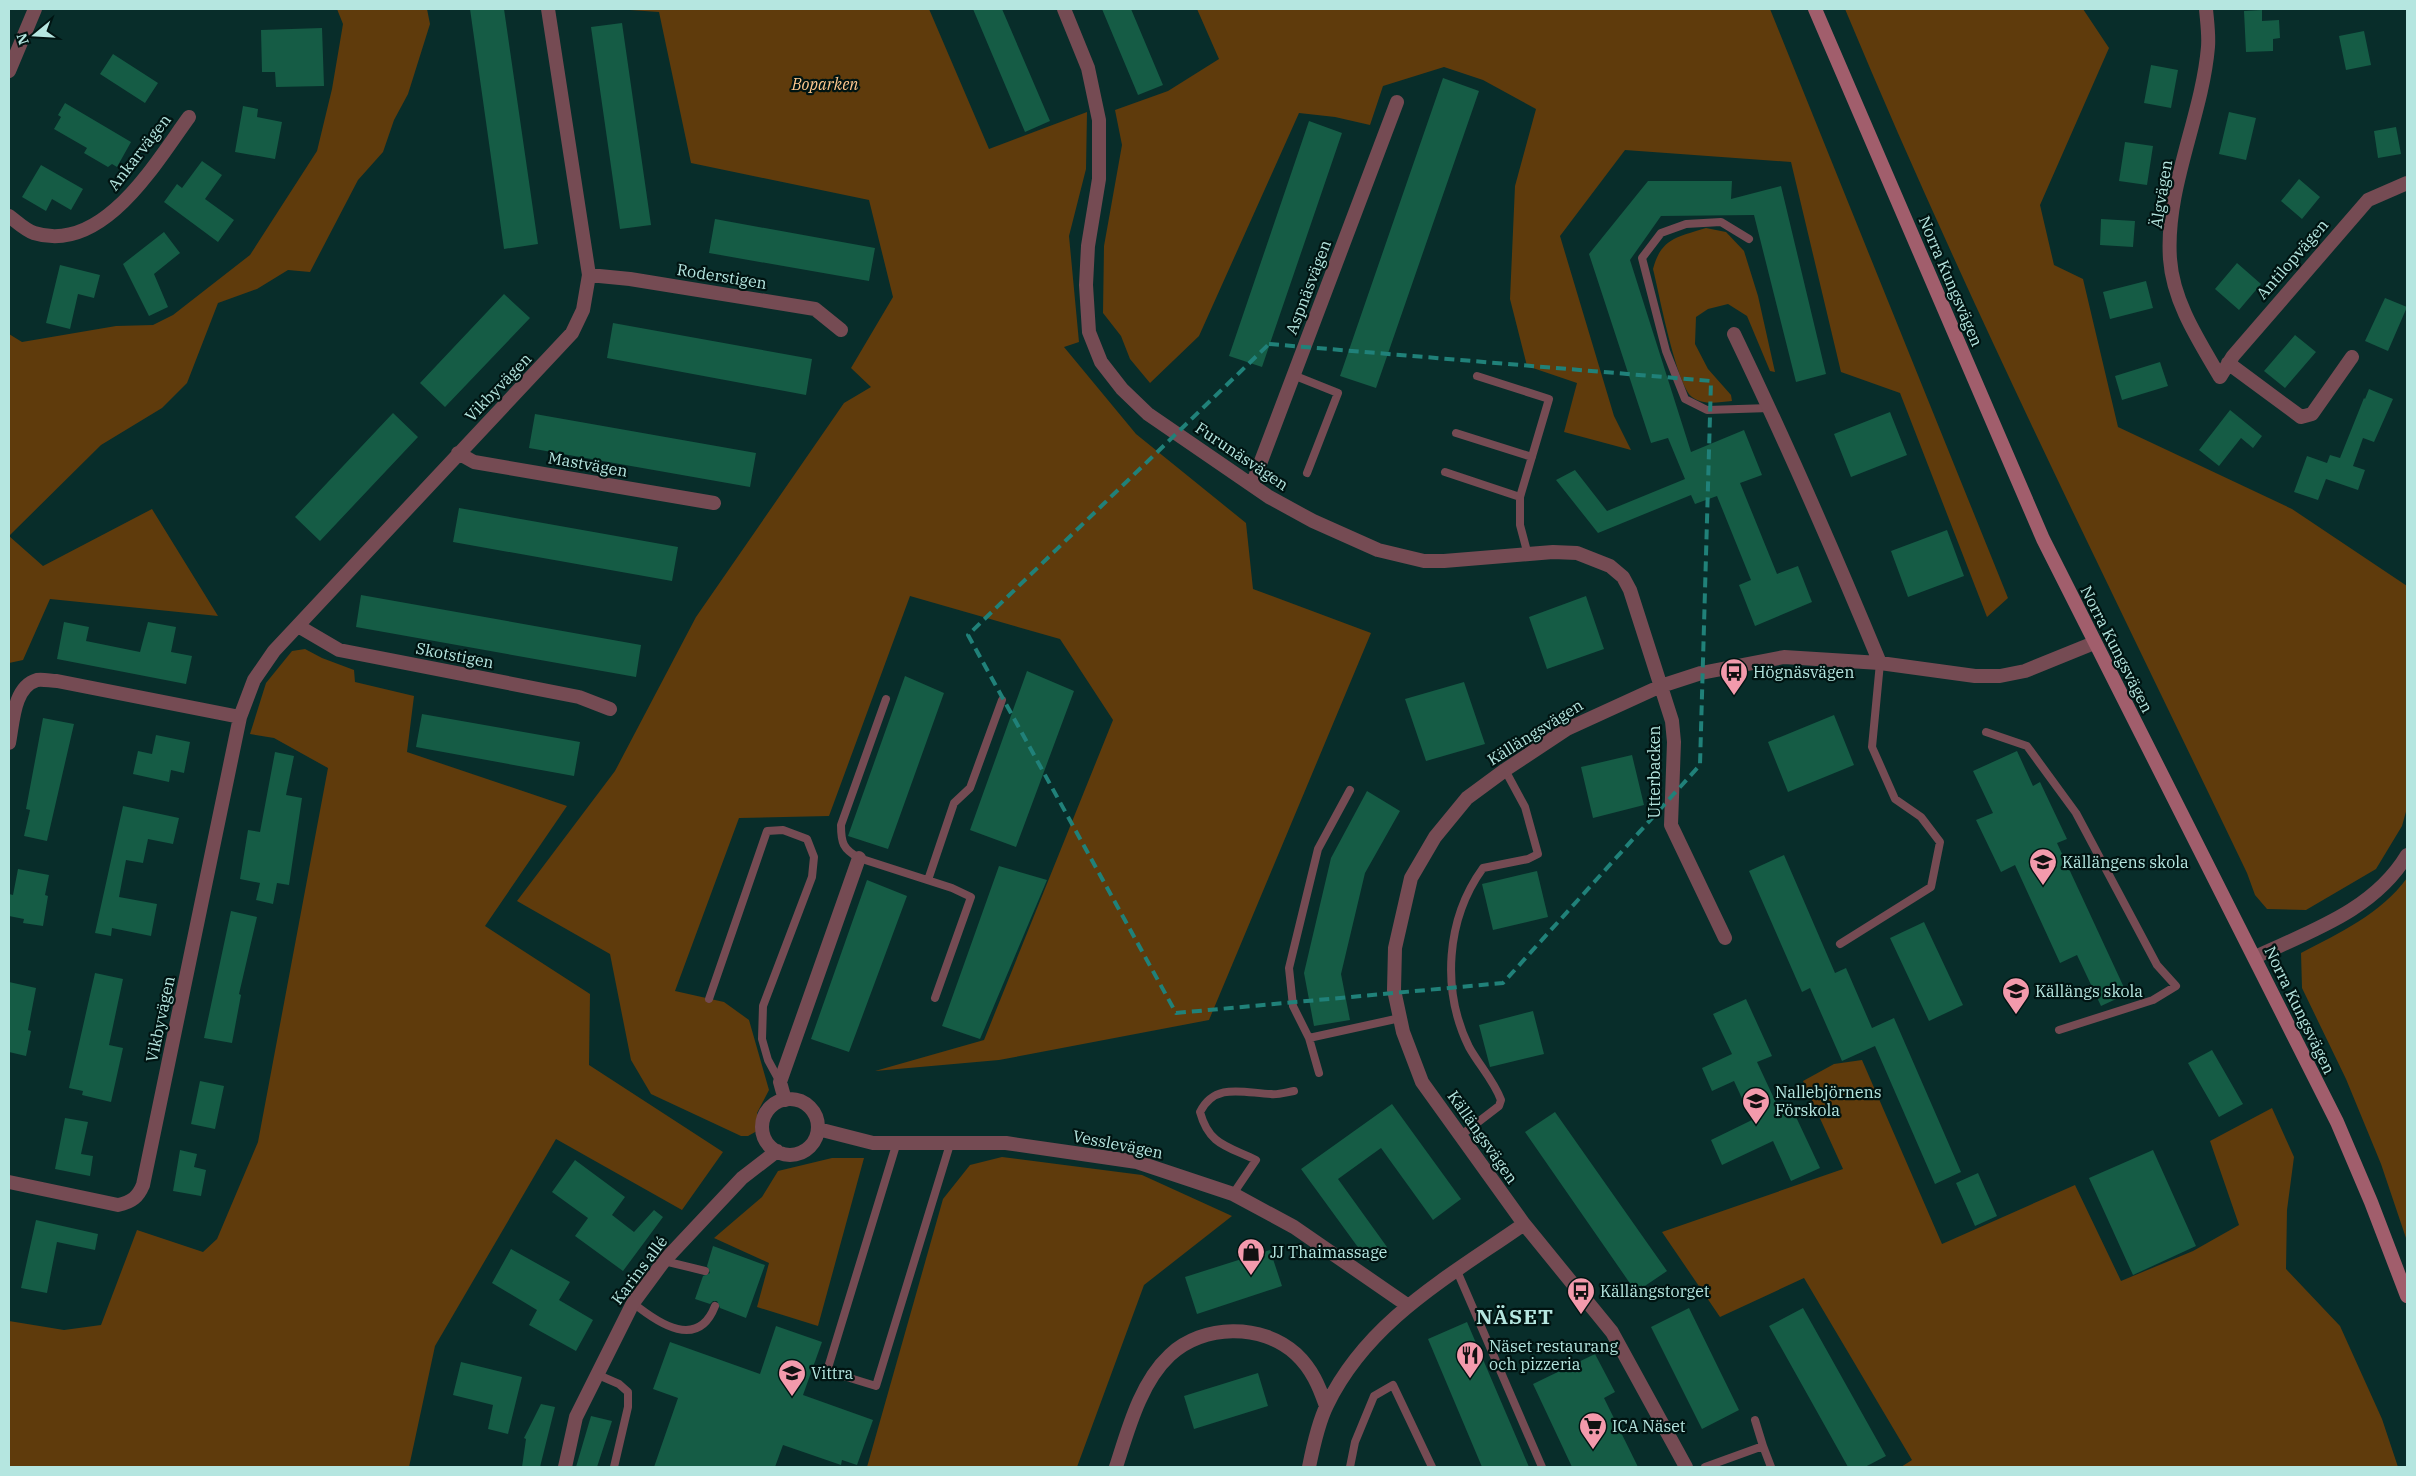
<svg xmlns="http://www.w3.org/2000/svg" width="2416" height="1476" font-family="'IBM Plex Serif',serif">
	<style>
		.green { fill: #5f3b0c }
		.building { fill: #155c45 }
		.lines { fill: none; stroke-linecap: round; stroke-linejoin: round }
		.service { stroke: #754b53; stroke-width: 8 }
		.minor { stroke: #754b53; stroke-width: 14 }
		.secondary { stroke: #a15e6c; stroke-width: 14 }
		.marked { fill: none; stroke: #208179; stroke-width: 4; stroke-dasharray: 10 6; stroke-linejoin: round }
		.labels { text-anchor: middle; stroke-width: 4.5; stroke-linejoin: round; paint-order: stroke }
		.park-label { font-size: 16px; font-style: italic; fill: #fec88f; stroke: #001412 }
		.street-label { font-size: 16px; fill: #b5e6e0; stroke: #001412 }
		.poi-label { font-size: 16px; fill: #b5e6e0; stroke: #001412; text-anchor: start }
		.district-label { font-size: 21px; font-weight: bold; letter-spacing: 1px; fill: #b5e6e0; stroke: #001412 }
	</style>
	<rect width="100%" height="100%" fill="#082d2a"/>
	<!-- green -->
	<path class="green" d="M 337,9 L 427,9 L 430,24 L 408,94 L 394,120 L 383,152 L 358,180 L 310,272 L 288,270 L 257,289 L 218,303 L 187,383 L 162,408 L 101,445 L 9,536 L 43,566 L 152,509 L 218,616 L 50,599 L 23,660 L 9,663 L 9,334 L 22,342 L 116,326 L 153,325 L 173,315 L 250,255 L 317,151 L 332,89 L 343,24 Z
		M 615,9 L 929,9 L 989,149 L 1087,112 L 1086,169 L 1069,236 L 1079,342 L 1064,347 L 1136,434 L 1246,523 L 1253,589 L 1371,633 L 1209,1020 L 999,1060 L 875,1071 L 984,1040 L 1113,720 L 1060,639 L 910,596 L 829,816 L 739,818 L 675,991 L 724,1002 L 749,1020 L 769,1090 L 757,1113 L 757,1131 L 748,1136 L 741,1136 L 651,1094 L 631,1060 L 610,954 L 517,901 L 615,771 L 696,617 L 844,403 L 871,387 L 851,368 L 893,297 L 869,200 L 691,163 L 659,12 Z
		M 1197,9 L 1770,9 L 2008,598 L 1987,617 L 1900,393 L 1841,372 L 1791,162 L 1625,150 L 1560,236 L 1614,416 L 1631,450 L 1564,432 L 1577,383 L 1527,366 L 1510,299 L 1515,186 L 1536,109 L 1483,80 L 1444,67 L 1383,86 L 1370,125 L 1335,117 L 1299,113 L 1199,336 L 1150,383 L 1130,359 L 1121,336 L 1103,313 L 1104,246 L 1122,145 L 1115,110 L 1168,91 L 1219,59 Z
		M 1845,9 L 2083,9 L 2109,48 L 2040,205 L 2054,265 L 2083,279 L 2118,427 L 2292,509 L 2407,586 L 2407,808 L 2402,826 L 2376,869 L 2306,910 L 2267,909 L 2255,895 L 2247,873 C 2110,587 1967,302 1845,9 Z
		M 1706,228 L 1726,232 L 1744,251 L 1758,296 L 1775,372 L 1770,371 L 1747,316 L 1728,304 L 1708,309 L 1696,317 L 1695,344 L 1708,369 L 1731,395 L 1732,401 C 1719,402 1704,406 1692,397 C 1676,384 1659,293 1653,269 C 1661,238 1678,237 1706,228 Z
		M 305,649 L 322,658 L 354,670 L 355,682 L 414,696 L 407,752 L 567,806 L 485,926 L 590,994 L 589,1065 L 723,1152 L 682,1210 L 556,1139 L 435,1346 L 409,1467 L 9,1467 L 9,1321 L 64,1330 L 101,1325 L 137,1230 L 203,1252 L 217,1239 L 258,1142 L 328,768 L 274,738 L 250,734 L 266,683 L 292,651 Z
		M 2407,878 L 2407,1241 L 2381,1164 L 2346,1079 L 2302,988 L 2301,953 C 2339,933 2381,914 2407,878 Z
		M 1862,1060 L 1942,1244 L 2075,1185 L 2121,1281 L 2193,1251 L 2239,1225 L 2210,1141 L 2272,1108 L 2294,1157 L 2287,1210 L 2286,1269 L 2340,1326 L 2382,1419 L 2398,1467 L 1901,1467 L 1912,1460 L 1804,1278 L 1720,1317 L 1662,1232 L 1843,1169 L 1803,1081 L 1834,1064 Z
		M 1002,1157 L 1142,1175 L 1232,1216 L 1144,1285 L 1077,1467 L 867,1467 L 943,1199 L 970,1165 Z
		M 832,1158 L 864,1158 L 818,1326 L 757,1307 L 769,1263 L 714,1238 L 762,1197 L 778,1171 Z"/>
	<!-- building -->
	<path class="building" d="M 470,9 L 504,9 L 538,244 L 504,249 Z
		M 973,9 L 1002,9 L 1050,121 L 1025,132 Z
		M 1102,9 L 1131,9 L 1163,85 L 1138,95 Z
		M 2262,10 L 2262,21 L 2279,20 L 2280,38 L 2273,39 L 2273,51 L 2246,52 L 2244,11 Z
		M 622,23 L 651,225 L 620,229 L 591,27 Z
		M 322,28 L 324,86 L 276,87 L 275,72 L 262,72 L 261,30 Z
		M 2364,31 L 2371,65 L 2346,70 L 2339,36 Z
		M 113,54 L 158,83 L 145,103 L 100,74 Z
		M 2151,65 L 2178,70 L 2171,108 L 2144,103 Z
		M 1443,78 L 1479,91 L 1376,388 L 1340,376 Z
		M 65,103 L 131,142 L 117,167 L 112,164 L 108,167 L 84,153 L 87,148 L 54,129 L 61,117 L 58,115 Z
		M 243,106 L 258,109 L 257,117 L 282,122 L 275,159 L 235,152 Z
		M 2229,112 L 2256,118 L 2246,160 L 2219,154 Z
		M 1309,121 L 1342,133 L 1262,367 L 1229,356 Z
		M 2396,127 L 2401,154 L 2378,158 L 2374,131 Z
		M 2125,142 L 2153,146 L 2147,185 L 2119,181 Z
		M 202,161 L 222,175 L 205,199 L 234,220 L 218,242 L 164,202 L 177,184 L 182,188 Z
		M 41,165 L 83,189 L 71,210 L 52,199 L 46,211 L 22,197 Z
		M 2299,179 L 2320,197 L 2302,219 L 2281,201 Z
		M 1648,181 L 1732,181 L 1731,199 L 1781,186 L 1826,374 L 1796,382 L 1754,215 L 1661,216 L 1630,260 L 1691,452 L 1744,430 L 1762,475 L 1740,483 L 1777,574 L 1798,566 L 1812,602 L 1755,626 L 1739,585 L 1751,580 L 1717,496 L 1695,504 L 1691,495 L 1598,533 L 1556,480 L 1575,470 L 1607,511 L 1685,479 L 1668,438 L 1651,443 L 1589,254 Z
		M 715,219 L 875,248 L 869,281 L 709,253 Z
		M 2101,219 L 2135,221 L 2133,247 L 2100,245 Z
		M 164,232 L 180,253 L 154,274 L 168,307 L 149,316 L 123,264 Z
		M 2237,263 L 2261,284 L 2239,310 L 2215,289 Z
		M 60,265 L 100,275 L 94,298 L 78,294 L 70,329 L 46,323 Z
		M 2146,281 L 2153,308 L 2110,319 L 2103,292 Z
		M 504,294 L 530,318 L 445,407 L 420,383 Z
		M 2385,298 L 2407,307 L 2388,351 L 2365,341 Z
		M 613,323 L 812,359 L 806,395 L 607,358 Z
		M 2295,335 L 2316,352 L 2285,388 L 2264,371 Z
		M 2160,362 L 2168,386 L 2122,400 L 2115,376 Z
		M 2369,389 L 2393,399 L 2374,442 L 2363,438 L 2353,466 L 2365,470 L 2358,490 L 2326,479 L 2318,500 L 2294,492 L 2307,456 L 2327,463 L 2330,455 L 2340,458 L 2364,398 L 2365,399 Z
		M 2230,410 L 2262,436 L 2253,448 L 2241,438 L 2219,466 L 2199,450 Z
		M 1890,412 L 1907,455 L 1851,477 L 1834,434 Z
		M 393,413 L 418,437 L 320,541 L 295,517 Z
		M 535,414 L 756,453 L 750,487 L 529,448 Z
		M 459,508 L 678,547 L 672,581 L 453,542 Z
		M 1947,530 L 1964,576 L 1908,597 L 1891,551 Z
		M 361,595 L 641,645 L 636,677 L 356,627 Z
		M 1586,596 L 1604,649 L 1547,669 L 1529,617 Z
		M 64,622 L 89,627 L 86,641 L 140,652 L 148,622 L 176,627 L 171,652 L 192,656 L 186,684 L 57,659 Z
		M 1027,671 L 1074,691 L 1016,847 L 970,830 Z
		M 905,676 L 944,693 L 888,849 L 848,836 Z
		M 1464,682 L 1485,744 L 1426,761 L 1405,699 Z
		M 422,714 L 580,742 L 574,776 L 416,747 Z
		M 1834,715 L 1854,765 L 1788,792 L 1768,742 Z
		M 43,718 L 74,724 L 47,841 L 24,836 L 30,810 L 26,809 Z
		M 156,735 L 190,742 L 184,773 L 171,770 L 169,782 L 133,774 L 138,751 L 152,754 Z
		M 2017,751 L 2033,786 L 2040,782 L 2067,839 L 2057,843 L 2127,994 L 2101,1006 L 2077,955 L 2060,963 L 2015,865 L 2001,872 L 1976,820 L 1993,813 L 1973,771 Z
		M 275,752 L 294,756 L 286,795 L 302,798 L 289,885 L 277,883 L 273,904 L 256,900 L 260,883 L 240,879 L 248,830 L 260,832 Z
		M 1632,755 L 1644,805 L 1593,818 L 1581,767 Z
		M 1367,791 L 1400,811 L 1365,873 L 1341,974 L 1350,1020 L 1314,1026 L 1304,973 L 1331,858 Z
		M 123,806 L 179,818 L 173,844 L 148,839 L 143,863 L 126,860 L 119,897 L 157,904 L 151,936 L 112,928 L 111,936 L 95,933 Z
		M 1784,855 L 1835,973 L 1846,968 L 1872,1028 L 1894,1018 L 1961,1172 L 1935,1184 L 1875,1046 L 1842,1061 L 1810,988 L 1802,992 L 1749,871 Z
		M 999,866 L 1047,880 L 980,1039 L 942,1026 Z
		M 18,869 L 49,875 L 45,895 L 48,896 L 43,926 L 23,923 L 24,919 L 9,916 L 9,894 L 13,895 Z
		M 1537,871 L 1548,917 L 1493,930 L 1482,884 Z
		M 867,880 L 907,896 L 849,1052 L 811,1039 Z
		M 231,911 L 257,917 L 239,994 L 241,995 L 232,1043 L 204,1038 Z
		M 1924,922 L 1963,1005 L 1929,1021 L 1890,938 Z
		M 95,973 L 123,979 L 109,1045 L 123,1048 L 111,1102 L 82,1095 L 83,1091 L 69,1088 Z
		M 9,982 L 36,988 L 28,1030 L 31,1031 L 26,1056 L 9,1052 Z
		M 1746,999 L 1772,1056 L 1757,1062 L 1778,1107 L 1789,1102 L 1820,1168 L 1791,1181 L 1773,1141 L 1722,1165 L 1711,1140 L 1752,1120 L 1734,1081 L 1712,1091 L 1702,1068 L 1732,1054 L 1713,1014 Z
		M 1533,1011 L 1544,1054 L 1490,1067 L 1479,1025 Z
		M 2212,1050 L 2243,1104 L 2219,1117 L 2188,1063 Z
		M 200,1081 L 224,1086 L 215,1129 L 191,1124 Z
		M 1392,1104 L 1461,1199 L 1433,1220 L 1381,1148 L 1338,1179 L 1387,1247 L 1368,1261 L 1301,1169 Z
		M 1555,1112 L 1667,1271 L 1636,1292 L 1525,1132 Z
		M 65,1118 L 88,1122 L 81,1154 L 93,1156 L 90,1176 L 55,1169 Z
		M 180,1150 L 197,1154 L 194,1167 L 206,1170 L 201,1196 L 173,1191 Z
		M 2153,1150 L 2196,1246 L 2133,1275 L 2089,1178 Z
		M 575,1160 L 625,1197 L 612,1215 L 634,1232 L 654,1210 L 663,1217 L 623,1271 L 575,1236 L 588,1218 L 552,1192 Z
		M 1978,1173 L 1997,1216 L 1975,1226 L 1956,1183 Z
		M 36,1220 L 98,1234 L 95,1250 L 57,1242 L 47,1293 L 21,1288 Z
		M 713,1246 L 765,1265 L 746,1318 L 720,1308 L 717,1301 L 713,1301 L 710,1304 L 695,1299 L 703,1276 L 710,1273 L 707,1266 Z
		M 511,1249 L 570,1282 L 559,1300 L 593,1320 L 576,1351 L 529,1325 L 537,1310 L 492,1283 Z
		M 1270,1250 L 1282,1286 L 1197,1314 L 1185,1277 Z
		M 1689,1308 L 1739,1410 L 1702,1429 L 1651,1327 Z
		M 1803,1308 L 1886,1456 L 1865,1467 L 1848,1467 L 1769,1326 Z
		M 1467,1322 L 1529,1467 L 1482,1467 L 1428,1339 Z
		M 776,1326 L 822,1342 L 803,1395 L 873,1420 L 857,1465 L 842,1460 L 841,1465 L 783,1445 L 775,1467 L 654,1467 L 678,1398 L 653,1389 L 670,1342 L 760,1374 Z
		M 1595,1354 L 1615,1392 L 1604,1398 L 1638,1467 L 1572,1467 L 1533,1384 Z
		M 461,1362 L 522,1377 L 508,1434 L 488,1429 L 493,1405 L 453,1395 Z
		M 1258,1373 L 1268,1406 L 1194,1429 L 1184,1396 Z
		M 541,1404 L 555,1407 L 540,1467 L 522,1467 L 526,1439 L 524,1438 Z
		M 591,1416 L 612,1421 L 597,1467 L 576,1467 Z"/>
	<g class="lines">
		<!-- service -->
		<path class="service" d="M 1749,239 L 1721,222 L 1686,224 L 1661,233 L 1642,258 L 1666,351 L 1685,399 L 1707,410 L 1770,408
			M 1293,375 L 1338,393 L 1307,473
			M 1477,376 L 1549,399 L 1520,497 L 1520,525 L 1528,555
			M 1456,433 L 1532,457
			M 1445,472 L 1520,497
			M 886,699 L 841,825 C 841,843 843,849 859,858 L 952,888 L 971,897 L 935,998
			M 1986,732 L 2027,746 L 2076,813 L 2157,965 L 2176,986 L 2153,1000 L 2059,1030
			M 1350,790 L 1318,849 L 1289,968 L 1293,1006 L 1309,1038 L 1400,1018
			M 928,880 L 954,803 L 970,788 L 1002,700
			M 1840,944 L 1931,887 L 1940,842 L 1921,817 L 1895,799 L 1872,747 L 1880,663
			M 709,999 L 767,831 L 783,830 L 807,839 L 814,857 L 812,877 L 763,1006 L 762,1039 L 768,1060 L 780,1082
			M 1309,1038 L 1319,1073
			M 1460,1136 L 1499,1106 L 1501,1100 C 1494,1081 1479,1065 1469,1047 C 1441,990 1446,919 1483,868 L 1528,859 L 1538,854 L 1525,807 L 1505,770
			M 897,1142 L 827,1371 L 876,1386 L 951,1141
			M 1233,1194 L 1256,1160 C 1227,1146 1209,1145 1200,1112 C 1215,1082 1244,1093 1271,1094 C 1278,1095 1287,1092 1294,1091
			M 664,1261 L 705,1271
			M 1457,1271 L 1542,1467
			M 633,1303 C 659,1324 698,1350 715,1306
			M 596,1374 L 619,1384 L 628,1392 L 628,1407 L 614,1467
			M 1763,1446 L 1771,1467
			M 1350,1467 L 1355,1442 L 1374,1396 L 1393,1385 L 1432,1467
			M 1705,1467 L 1763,1446 L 1755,1420"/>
		<!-- minor -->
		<path class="minor" d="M 1064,9 L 1088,68 L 1099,120 L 1099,179 L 1088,246 L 1086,285 L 1089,332 L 1101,362 L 1122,389 L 1148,414 L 1269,497 L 1313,521 L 1378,550 L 1424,561 L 1444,561 L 1553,552 L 1577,553 L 1610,566 L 1623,577 L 1630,590 L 1672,721 L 1674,742 L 1671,825 L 1725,938
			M 2206,9 C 2207,21 2209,34 2208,47 C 2202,117 2165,188 2170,259 C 2173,302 2199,341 2220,377 L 2233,356 L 2368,200 L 2407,183
			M 9,71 L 35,9
			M 9,216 C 16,221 25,230 34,233 C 103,255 156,162 189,117
			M 589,275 L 630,279 L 815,309 L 841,330
			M 1734,334 C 1786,442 1834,552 1880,663
			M 2228,363 L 2301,417 L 2312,414 L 2352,357
			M 458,453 L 474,462 L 714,503
			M 1252,485 L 1397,102
			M 298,626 L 339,650 L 579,697 L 610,709
			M 9,743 C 13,724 13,687 37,680 C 43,679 51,681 57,681 L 240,717
			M 2255,957 C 2311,931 2374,910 2407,855
			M762 1127a28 28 0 1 1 56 0a28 28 0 1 1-56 0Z
			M 785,1100 L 780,1082 L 859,858
			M 818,1129 L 873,1143 L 1006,1143 L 1137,1162 L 1233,1194 L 1294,1227 L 1407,1305
			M 9,1182 L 118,1205 C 132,1202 138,1197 143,1185 L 240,717 L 254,680 L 274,651 L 572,333 L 583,310 L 589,275 L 548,9
			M 565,1467 L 576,1417 L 633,1303 L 664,1261 L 742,1178 L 777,1151
			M 1116,1467 C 1128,1430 1140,1383 1170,1355 C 1203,1324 1262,1323 1296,1354 C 1312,1369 1319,1386 1326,1406
			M 1309,1467 C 1313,1447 1318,1423 1327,1405 C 1368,1320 1450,1276 1524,1224
			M 1686,1467 L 1612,1332 L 1524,1224 L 1422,1082 L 1403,1032 L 1394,990 L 1395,948 L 1411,878 L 1435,837 L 1467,798 L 1505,770 L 1567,729 L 1661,686 L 1701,673 L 1784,657 L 1880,663 L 1975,676 L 2000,676 L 2025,671 L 2094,643"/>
		<!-- secondary -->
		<path class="secondary" d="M 1815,9 L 2043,539 L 2337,1122 L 2371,1202 L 2407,1296"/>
	</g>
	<!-- marked area -->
	<path class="marked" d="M 1269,344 L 1711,381 L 1700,765 L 1503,983 L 1176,1013 L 968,635 Z"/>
	<!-- icons -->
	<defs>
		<g id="bus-pin" transform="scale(1.4375)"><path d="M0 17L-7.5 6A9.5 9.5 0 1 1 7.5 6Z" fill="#f39aac" stroke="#001412"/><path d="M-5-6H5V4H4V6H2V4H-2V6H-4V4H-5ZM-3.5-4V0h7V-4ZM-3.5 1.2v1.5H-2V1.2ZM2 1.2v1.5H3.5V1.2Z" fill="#111"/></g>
		<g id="school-pin" transform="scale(1.4375)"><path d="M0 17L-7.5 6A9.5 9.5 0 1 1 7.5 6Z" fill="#f39aac" stroke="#001412"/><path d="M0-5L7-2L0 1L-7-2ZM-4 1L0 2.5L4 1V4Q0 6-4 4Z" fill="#111"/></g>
		<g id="shop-pin" transform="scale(1.4375)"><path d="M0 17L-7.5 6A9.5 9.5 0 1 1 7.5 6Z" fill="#f39aac" stroke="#001412"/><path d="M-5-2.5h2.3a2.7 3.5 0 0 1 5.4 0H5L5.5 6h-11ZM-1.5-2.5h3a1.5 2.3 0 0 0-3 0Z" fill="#111"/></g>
		<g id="restaurant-pin" transform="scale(1.4375)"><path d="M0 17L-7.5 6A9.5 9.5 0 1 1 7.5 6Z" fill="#f39aac" stroke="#001412"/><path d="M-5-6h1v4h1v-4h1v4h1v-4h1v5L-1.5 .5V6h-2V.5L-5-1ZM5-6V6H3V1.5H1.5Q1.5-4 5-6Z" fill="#111"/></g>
		<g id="supermarket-pin" transform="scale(1.4375)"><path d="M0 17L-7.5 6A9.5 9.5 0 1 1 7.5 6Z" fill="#f39aac" stroke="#001412"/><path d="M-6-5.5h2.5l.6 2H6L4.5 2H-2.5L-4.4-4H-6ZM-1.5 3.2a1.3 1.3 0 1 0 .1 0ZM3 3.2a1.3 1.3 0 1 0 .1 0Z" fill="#111"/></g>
	</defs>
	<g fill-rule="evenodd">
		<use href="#bus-pin" x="1734" y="672"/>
		<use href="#school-pin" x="2043" y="862"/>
		<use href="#school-pin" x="2016" y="991"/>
		<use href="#school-pin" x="1756" y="1101"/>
		<use href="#shop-pin" x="1251" y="1252"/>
		<use href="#bus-pin" x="1581" y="1291"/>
		<use href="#restaurant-pin" x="1470" y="1355"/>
		<use href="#school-pin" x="792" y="1373"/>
		<use href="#supermarket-pin" x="1593" y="1426"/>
	</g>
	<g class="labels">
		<!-- park labels -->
		<g class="park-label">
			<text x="825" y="90">Boparken</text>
		</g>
		<!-- street labels -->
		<g class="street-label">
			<text transform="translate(139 152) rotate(-52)" y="6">Ankarvägen</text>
			<text transform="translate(2161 194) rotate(-81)" y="6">Älgvägen</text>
			<text transform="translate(2292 259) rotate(-49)" y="6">Antilopvägen</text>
			<text transform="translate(722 276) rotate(9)" y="6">Roderstigen</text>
			<text transform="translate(1951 281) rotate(67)" y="6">Norra Kungsvägen</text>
			<text transform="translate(1308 287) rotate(-69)" y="6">Aspnäsvägen</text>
			<text transform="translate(498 387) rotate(-46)" y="6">Vikbyvägen</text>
			<text transform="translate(1242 456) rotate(34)" y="6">Furunäsvägen</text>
			<text transform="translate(588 464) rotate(10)" y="6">Mastvägen</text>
			<text transform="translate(2117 649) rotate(63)" y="6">Norra Kungsvägen</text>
			<text transform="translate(455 655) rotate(11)" y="6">Skotstigen</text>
			<text transform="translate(1535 732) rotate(-32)" y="6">Källängsvägen</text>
			<text transform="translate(1654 772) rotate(-90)" y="6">Utterbacken</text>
			<text transform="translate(2300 1010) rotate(64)" y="6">Norra Kungsvägen</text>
			<text transform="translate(160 1019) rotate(-78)" y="6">Vikbyvägen</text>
			<text transform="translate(1483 1137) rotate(55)" y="6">Källängsvägen</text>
			<text transform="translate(1118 1144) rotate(11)" y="6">Vesslevägen</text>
			<text transform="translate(639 1270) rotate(-53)" y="6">Karins allé</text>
		</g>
		<!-- poi labels -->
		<g class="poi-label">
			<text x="1753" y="678">Högnäsvägen</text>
			<text x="2062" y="868">Källängens skola</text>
			<text x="2035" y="997">Källängs skola</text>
			<text x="1775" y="1098">Nallebjörnens<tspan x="1775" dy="18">Förskola</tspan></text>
			<text x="1270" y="1258">JJ Thaimassage</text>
			<text x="1600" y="1297">Källängstorget</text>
			<text x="1489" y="1352">Näset restaurang<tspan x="1489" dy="18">och pizzeria</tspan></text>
			<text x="811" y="1379">Vittra</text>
			<text x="1612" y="1432">ICA Näset</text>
		</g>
		<!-- district labels -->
		<g class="district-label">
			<text x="1515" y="1324">NÄSET</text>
		</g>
	</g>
	<!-- border -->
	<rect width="2416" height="1476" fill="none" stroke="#b5e6e0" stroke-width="20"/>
	<!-- north arrow -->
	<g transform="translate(35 35) rotate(252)" stroke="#001412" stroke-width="4" paint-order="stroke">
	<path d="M0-4L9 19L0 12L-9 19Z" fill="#b5e6e0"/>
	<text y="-8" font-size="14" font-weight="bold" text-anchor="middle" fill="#b5e6e0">N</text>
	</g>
</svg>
